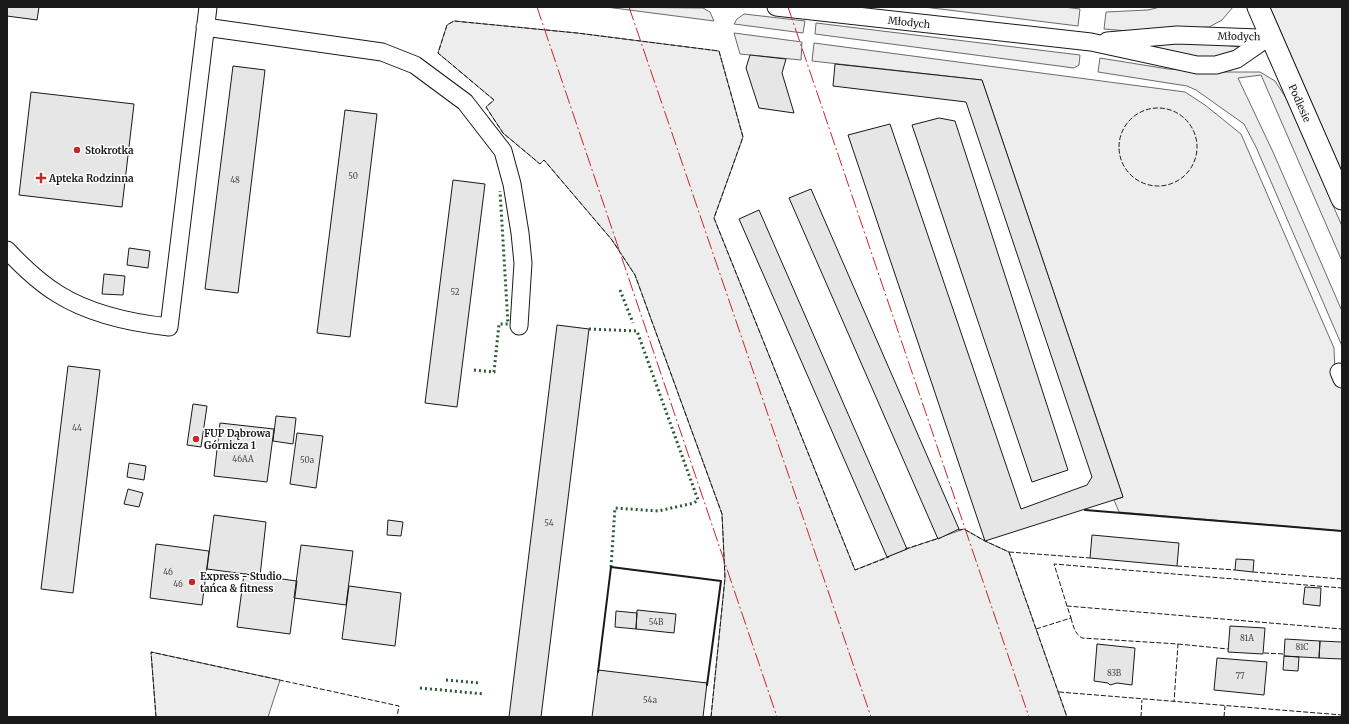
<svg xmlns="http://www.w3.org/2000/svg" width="1349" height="724" font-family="Merriweather,serif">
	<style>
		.green { fill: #ededed; stroke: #6a6a6a }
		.building { fill: #e6e6e6; stroke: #1a1a1a }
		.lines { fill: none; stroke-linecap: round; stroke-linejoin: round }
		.minor-casing { stroke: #1a1a1a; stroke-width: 19 }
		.tertiary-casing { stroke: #1a1a1a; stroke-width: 23 }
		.minor { stroke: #fff; stroke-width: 17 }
		.tertiary { stroke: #fff; stroke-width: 21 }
		.hedge { stroke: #2b5a34; stroke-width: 3; stroke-dasharray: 2 3; stroke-linecap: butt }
		.fence { stroke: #1a1a1a; stroke-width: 1; stroke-dasharray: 5 2; stroke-linecap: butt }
		.wall { stroke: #1a1a1a; stroke-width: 2 }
		.power { stroke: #c62828; stroke-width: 1; stroke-dasharray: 14 3 2 3; stroke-linecap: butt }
		.poi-dot { fill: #c62828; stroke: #fff; stroke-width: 1.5 }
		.labels { text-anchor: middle; stroke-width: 3; stroke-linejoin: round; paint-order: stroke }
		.number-label { font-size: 8px; fill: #4d4d4d }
		.street-label { font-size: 10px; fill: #1a1a1a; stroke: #fff }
		.poi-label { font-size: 10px; font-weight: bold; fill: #1a1a1a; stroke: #fff; text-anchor: start }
	</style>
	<rect width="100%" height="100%" fill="#fff"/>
	<!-- green -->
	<path class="green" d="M 606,7 L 703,8 L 710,12 L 714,21 Z
		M 924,7 L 1064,7 L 1080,9 L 1078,26 Z
		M 1160,7 L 1233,7 L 1222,20 L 1209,27 L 1139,32 L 1104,29 L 1106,12 L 1148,10 Z
		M 1270,7 L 1342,7 L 1342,172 Z
		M 744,14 L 805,21 L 803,33 L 734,24 L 737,19 Z
		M 454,21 L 577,33 L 719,51 L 743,137 L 714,218 L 855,570 L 907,549 L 964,529 L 985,541 L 1009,552 L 1067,717 L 711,717 L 725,578 L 722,514 L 635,275 L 612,240 L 544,160 L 540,164 L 503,133 L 486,107 L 494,100 L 438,53 L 447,25 Z
		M 816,23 L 1080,55 L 1079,65 L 1074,68 L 815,34 Z
		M 734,33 L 802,42 L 801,60 L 740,54 Z
		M 1197,42 L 1240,47 L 1239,50 L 1215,57 L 1203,58 L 1141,45 Z
		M 814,43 L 1185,92 L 1205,105 L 1241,134 L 1334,348 L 1335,371 L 1342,388 L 1342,531 L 1119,512 L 1114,500 L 1123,497 L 982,80 L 812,61 Z
		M 1100,58 L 1168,69 L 1208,72 L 1260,72 L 1275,81 L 1286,98 L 1342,226 L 1342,261 L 1261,75 L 1238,78 L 1273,152 L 1342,311 L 1342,346 L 1256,147 L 1244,124 L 1196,90 L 1187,86 L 1098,72 Z
		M 151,652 L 280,680 L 268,717 L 156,717 Z"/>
	<!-- building -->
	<path class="building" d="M 7,7 L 39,7 L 37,20 L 7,16 Z
		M 750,55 L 786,59 L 782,73 L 794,113 L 759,108 L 746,68 Z
		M 835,64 L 982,80 L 1123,497 L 985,541 L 848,135 L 890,124 L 1021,509 L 1087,485 L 1092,477 L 966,102 L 833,86 Z
		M 233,66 L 265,70 L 238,293 L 205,289 Z
		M 31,92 L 134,104 L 122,207 L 19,195 Z
		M 345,110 L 377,114 L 350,337 L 317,333 Z
		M 939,118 L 955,121 L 1068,470 L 1032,482 L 912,125 Z
		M 453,180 L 485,184 L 457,407 L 425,403 Z
		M 811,189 L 959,529 L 938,539 L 789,198 Z
		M 759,210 L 907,549 L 887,557 L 739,219 Z
		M 129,248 L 150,251 L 148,268 L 127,265 Z
		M 104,274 L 125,276 L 123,295 L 102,294 Z
		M 557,325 L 589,329 L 541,717 L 509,717 Z
		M 68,366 L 100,370 L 73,593 L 41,589 Z
		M 193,404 L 207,406 L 201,447 L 187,445 Z
		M 276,416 L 296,418 L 293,444 L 273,441 Z
		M 220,423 L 274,429 L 267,482 L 214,476 Z
		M 297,433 L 323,436 L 316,488 L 290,484 Z
		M 129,463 L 146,466 L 144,480 L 127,477 Z
		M 128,489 L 143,493 L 139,507 L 124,504 Z
		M 214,515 L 266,522 L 260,576 L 207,569 Z
		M 388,520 L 403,522 L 401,536 L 387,535 Z
		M 1092,535 L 1179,543 L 1177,566 L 1090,558 Z
		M 156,544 L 209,551 L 202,605 L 150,598 Z
		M 301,545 L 353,551 L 346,605 L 294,598 Z
		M 1236,559 L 1254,560 L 1253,572 L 1235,570 Z
		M 244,574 L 297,581 L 290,634 L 237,627 Z
		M 349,586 L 401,593 L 395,646 L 342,639 Z
		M 1305,587 L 1321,588 L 1320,606 L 1303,604 Z
		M 637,610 L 676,614 L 674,633 L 636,629 Z
		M 616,611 L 637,613 L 636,629 L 615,627 Z
		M 1230,626 L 1265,628 L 1263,654 L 1228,652 Z
		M 1285,639 L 1320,641 L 1319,658 L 1284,656 Z
		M 1320,641 L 1342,642 L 1342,659 L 1319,658 Z
		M 1097,644 L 1135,648 L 1132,685 L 1117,683 L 1110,685 L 1108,683 L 1094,681 Z
		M 1284,656 L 1299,657 L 1298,671 L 1283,670 Z
		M 1217,658 L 1267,662 L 1264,695 L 1214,690 Z
		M 598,670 L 707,683 L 703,717 L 592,717 Z"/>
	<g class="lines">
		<!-- minor casing -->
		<g class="minor-casing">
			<path id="minor" d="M 776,7 L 1091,42 L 1197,65 L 1216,65 L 1237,59 L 1270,36
				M 205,27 L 382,52 L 415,65 L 465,102 L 503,151 L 512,184 L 520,233 L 523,263 L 519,326
				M 1107,41 L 1177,35 L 1259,38 L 1270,36
				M 7,250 C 21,265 40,283 58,294 C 90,314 132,323 169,327 L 208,7
				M 1339,372 L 1342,379"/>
		</g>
		<!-- tertiary casing -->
		<g class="tertiary-casing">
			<path id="tertiary" d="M 1258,7 L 1342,199"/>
		</g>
		<!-- minor -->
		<use href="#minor" class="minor"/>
		<!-- tertiary -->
		<use href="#tertiary" class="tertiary"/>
		<!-- hedge -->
		<path class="hedge" d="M 620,290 L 633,323
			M 589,329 L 637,331 L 698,500 L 694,503 L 658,511 L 615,508 L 611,567
			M 474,370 L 494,372 L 499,324 L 508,324 L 500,191
			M 446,680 L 480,683
			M 420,688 L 484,694"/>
		<!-- fence -->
		<path class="fence" d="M1119 147a39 39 0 1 1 78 0a39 39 0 1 1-78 0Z
			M 958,530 L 964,529 L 985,541 L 1009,552 L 1067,717
			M 905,549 L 940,538
			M 1009,552 L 1090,558
			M 1177,566 L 1235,570
			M 1253,572 L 1342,579
			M 1067,606 L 1054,564 L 1342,588
			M 1071,618 C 1073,626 1075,634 1082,638 L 1178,644 L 1174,702
			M 1036,629 L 1071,618 L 1067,606 L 1342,629
			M 1178,644 L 1228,649
			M 1264,653 L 1284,654
			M 1059,692 L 1342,715
			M 156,717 L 151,652 L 399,706 L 397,717
			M 711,717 L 725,578 L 722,514 L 635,275 L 612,240 L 544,160 L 540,164 L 503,133 L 486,107 L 494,100 L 438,53 L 447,25 L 454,21 L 577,33 L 719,51 L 743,137 L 714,218 L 855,570 L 889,557
			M 1141,717 L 1142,700
			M 1224,717 L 1225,706"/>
		<!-- wall -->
		<path class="wall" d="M 1085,510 L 1342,531
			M 598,672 L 611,567 L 721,581 L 707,685"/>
		<!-- power -->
		<path class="power" d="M 537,7 L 777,717
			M 629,7 L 871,717
			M 788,7 L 1029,717"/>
	</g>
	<!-- markers -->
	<g class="poi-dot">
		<circle cx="77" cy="150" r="4"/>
		<path d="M39 172h4v4h4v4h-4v4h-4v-4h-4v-4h4z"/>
		<circle cx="196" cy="439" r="4"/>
		<circle cx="192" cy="582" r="4"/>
	</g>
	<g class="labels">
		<!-- number labels -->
		<g class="number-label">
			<text x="353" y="179">50</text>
			<text x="235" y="183">48</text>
			<text x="455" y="295">52</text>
			<text x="77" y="431">44</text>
			<text x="243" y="462">46AA</text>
			<text x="307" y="463">50a</text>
			<text x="549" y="526">54</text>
			<text x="168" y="575">46</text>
			<text x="178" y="587">46</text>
			<text x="656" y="625">54B</text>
			<text x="1247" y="641">81A</text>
			<text x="1302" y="650">81C</text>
			<text x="1114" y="676">83B</text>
			<text x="1240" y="679">77</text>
			<text x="650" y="703">54a</text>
		</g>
		<!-- street labels -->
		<g class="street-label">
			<text transform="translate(909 22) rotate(6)" y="4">Młodych</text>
			<text transform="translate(1239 36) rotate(1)" y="4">Młodych</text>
			<text transform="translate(1300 103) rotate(66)" y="4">Podlesie</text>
		</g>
		<!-- poi labels -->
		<g class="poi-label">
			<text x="85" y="154">Stokrotka</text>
			<text x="49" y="182">Apteka Rodzinna</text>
			<text x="204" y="437">FUP Dąbrowa<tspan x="204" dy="12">Górnicza 1</tspan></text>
			<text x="200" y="580">Express - Studio<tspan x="200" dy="12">tańca &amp; fitness</tspan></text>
		</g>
	</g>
	<!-- border -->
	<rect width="1349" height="724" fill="none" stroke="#1a1a1a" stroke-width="16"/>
</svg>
